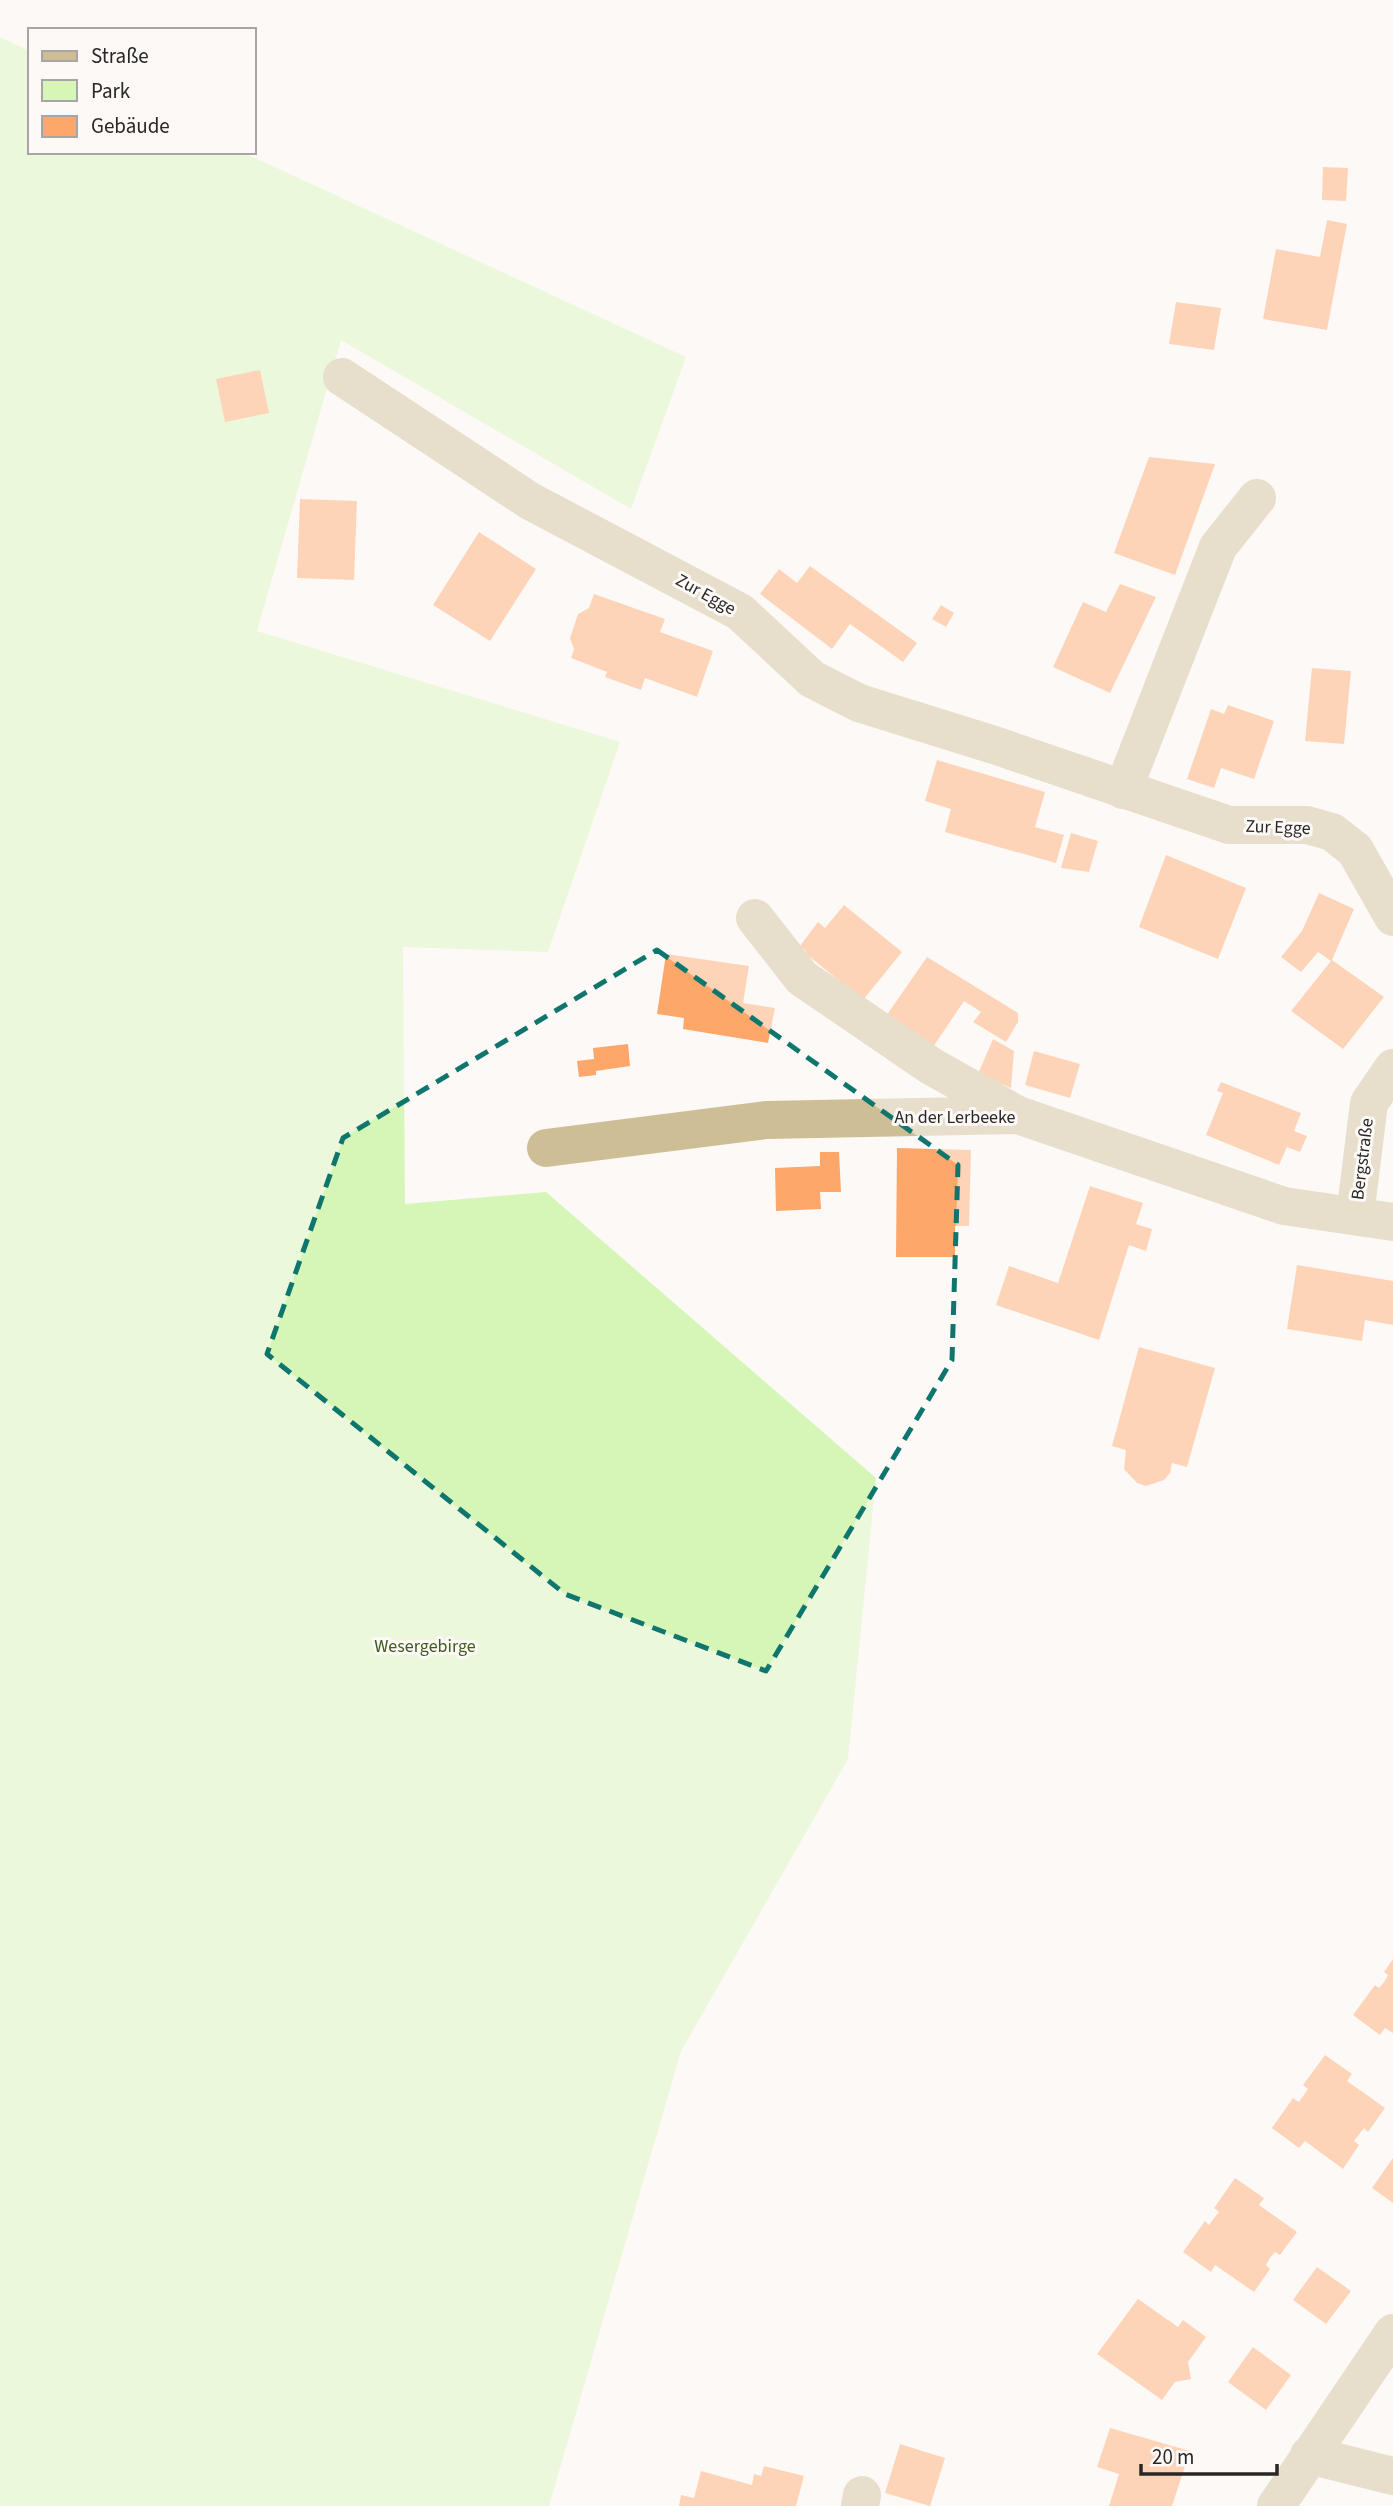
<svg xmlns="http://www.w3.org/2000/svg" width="1393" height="2506" font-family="'Source Sans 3',sans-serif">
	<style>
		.green { fill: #d6f6b8 }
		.building { fill: #fda76a }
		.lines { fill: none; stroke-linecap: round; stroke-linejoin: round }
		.minor { stroke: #cdbe95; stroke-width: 38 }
		.marked { fill: none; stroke: #0f766e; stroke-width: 5; stroke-dasharray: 14 9; stroke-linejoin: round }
		.labels { text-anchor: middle; stroke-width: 6; stroke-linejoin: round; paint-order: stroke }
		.street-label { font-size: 18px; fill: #292827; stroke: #fdf9f7 }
		.park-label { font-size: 18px; fill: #405c1e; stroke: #fdf9f7 }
	</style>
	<rect width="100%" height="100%" fill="#fdf9f7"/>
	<!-- green -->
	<path class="green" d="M 0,37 L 30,51 L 30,152 L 242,152 L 686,357 L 631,509 L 341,340 L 257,631 L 620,742 L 548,952 L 403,947 L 405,1204 L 546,1192 L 876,1478 L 848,1759 L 681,2051 L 549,2506 L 0,2506 Z"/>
	<!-- building -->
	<path class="building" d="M 1323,167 L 1348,168 L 1346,201 L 1322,200 Z
		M 1327,220 L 1347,224 L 1327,330 L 1263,319 L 1276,249 L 1320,257 Z
		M 1176,302 L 1221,308 L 1214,350 L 1169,344 Z
		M 260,370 L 269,413 L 225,422 L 216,379 Z
		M 1149,457 L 1215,464 L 1175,575 L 1114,553 Z
		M 300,499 L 357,501 L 354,580 L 297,578 Z
		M 479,532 L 536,569 L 490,641 L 433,605 Z
		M 810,566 L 917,643 L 903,662 L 850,624 L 832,649 L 760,594 L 779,569 L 797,583 Z
		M 1120,584 L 1156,597 L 1110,693 L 1053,667 L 1083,602 L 1106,612 Z
		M 594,594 L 665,619 L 660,632 L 713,651 L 697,697 L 645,678 L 641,690 L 605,677 L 607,672 L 571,658 L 574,649 L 570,638 L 578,614 L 589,608 Z
		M 941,605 L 954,613 L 946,627 L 932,619 Z
		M 1312,668 L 1351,671 L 1344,744 L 1305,741 Z
		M 1228,705 L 1274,721 L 1254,779 L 1221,768 L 1214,788 L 1187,779 L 1211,709 L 1224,714 Z
		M 937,760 L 1045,792 L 1035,827 L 1064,835 L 1056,863 L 945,832 L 951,809 L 925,801 Z
		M 1071,833 L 1098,841 L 1089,872 L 1061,868 Z
		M 1166,855 L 1246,888 L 1218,959 L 1139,927 Z
		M 1319,893 L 1354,909 L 1332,960 L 1384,997 L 1343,1049 L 1291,1011 L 1331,961 L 1318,952 L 1301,972 L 1281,957 L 1302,931 Z
		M 844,905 L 902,952 L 863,1000 L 805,953 L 806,951 L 800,946 L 818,922 L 825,928 Z
		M 666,954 L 749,966 L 743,1003 L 775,1008 L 768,1043 L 683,1029 L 684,1018 L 657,1014 Z
		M 927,957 L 1018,1013 L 1018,1022 L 1006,1042 L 973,1022 L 981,1012 L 964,1001 L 931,1050 L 884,1019 Z
		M 993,1039 L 1014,1051 L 1011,1088 L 978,1074 Z
		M 628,1044 L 630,1066 L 596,1071 L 596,1075 L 579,1077 L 577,1061 L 594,1059 L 593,1048 Z
		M 1034,1051 L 1080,1064 L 1070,1098 L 1025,1085 Z
		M 1221,1082 L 1301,1113 L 1294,1131 L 1307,1136 L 1300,1152 L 1287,1147 L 1279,1165 L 1206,1135 L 1223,1093 L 1217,1091 Z
		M 897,1148 L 971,1150 L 969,1226 L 955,1226 L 955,1257 L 896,1257 Z
		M 820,1152 L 839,1152 L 841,1192 L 820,1192 L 821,1209 L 776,1211 L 775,1168 L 820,1166 Z
		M 1090,1186 L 1143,1203 L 1136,1224 L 1152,1229 L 1146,1251 L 1129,1245 L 1099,1340 L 996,1305 L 1009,1266 L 1058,1283 Z
		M 1297,1265 L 1393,1281 L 1393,1325 L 1365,1320 L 1362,1341 L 1287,1329 Z
		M 1139,1347 L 1215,1368 L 1187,1467 L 1172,1463 L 1170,1473 L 1164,1480 L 1146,1486 L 1137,1483 L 1124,1469 L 1126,1450 L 1112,1446 Z
		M 1393,1959 L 1393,2033 L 1385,2028 L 1380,2035 L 1353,2015 L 1375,1985 L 1379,1988 L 1384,1982 L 1388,1975 L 1384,1972 Z
		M 1325,2055 L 1352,2074 L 1347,2081 L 1385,2108 L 1368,2132 L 1364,2128 L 1354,2141 L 1359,2145 L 1343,2169 L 1305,2141 L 1299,2148 L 1272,2128 L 1293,2098 L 1299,2102 L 1308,2089 L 1303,2085 Z
		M 1393,2158 L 1393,2203 L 1372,2188 Z
		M 1235,2178 L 1264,2198 L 1259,2205 L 1297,2232 L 1280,2255 L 1275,2252 L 1270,2258 L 1266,2265 L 1270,2269 L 1254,2292 L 1215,2265 L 1211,2272 L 1183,2252 L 1205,2221 L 1209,2225 L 1214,2218 L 1219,2212 L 1214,2208 Z
		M 1317,2267 L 1351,2291 L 1326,2324 L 1293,2300 Z
		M 1138,2299 L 1178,2327 L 1183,2320 L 1206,2337 L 1188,2362 L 1191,2379 L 1175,2382 L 1162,2400 L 1097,2354 Z
		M 1253,2347 L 1291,2375 L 1266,2410 L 1228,2382 Z
		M 1110,2428 L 1190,2451 L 1172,2506 L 1109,2506 L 1119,2474 L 1097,2467 Z
		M 900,2444 L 945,2458 L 930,2506 L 885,2493 Z
		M 764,2466 L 804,2476 L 796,2506 L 679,2506 L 681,2495 L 694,2498 L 701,2471 L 752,2485 L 754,2474 L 761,2476 Z"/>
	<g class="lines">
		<!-- minor -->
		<path class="minor" d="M 342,377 L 530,501 L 740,612 L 812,679 L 859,703 L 994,745 L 1229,825 L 1307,825 L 1332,832 L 1355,850 L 1393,917
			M 1123,790 L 1218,547 L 1257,498
			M 755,918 L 802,978 L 931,1066 L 1016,1114
			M 546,1148 L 766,1120 L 1018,1115 L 1284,1206 L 1393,1222
			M 1355,1216 L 1369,1103 L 1393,1068
			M 1309,2455 L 1393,2476
			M 860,2506 L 862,2495
			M 1276,2506 L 1393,2333"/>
	</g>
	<!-- marked area -->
	<path d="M0 0H1393V2506H0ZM 657,950 L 958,1165 L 952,1360 L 766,1671 L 565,1594 L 267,1354 L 343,1138 Z" fill="#fdf9f7" fill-opacity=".55" fill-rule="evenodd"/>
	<path class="marked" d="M 657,950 L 958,1165 L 952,1360 L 766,1671 L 565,1594 L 267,1354 L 343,1138 Z"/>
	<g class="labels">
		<!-- street labels -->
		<g class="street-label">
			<text transform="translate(706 594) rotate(29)" y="6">Zur Egge</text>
			<text transform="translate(1278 827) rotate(2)" y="6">Zur Egge</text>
			<text x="955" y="1123">An der Lerbeeke</text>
			<text transform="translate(1362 1159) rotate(-83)" y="6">Bergstraße</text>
		</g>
		<!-- park labels -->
		<g class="park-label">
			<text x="425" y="1652">Wesergebirge</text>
		</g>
	</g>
	<!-- legend -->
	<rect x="28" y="28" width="228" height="126" fill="#fdf9f7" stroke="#a8a5a4" stroke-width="2"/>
	<rect x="42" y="51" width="35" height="10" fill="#cdbe95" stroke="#a8a5a4" stroke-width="2"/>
	<text x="91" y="63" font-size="21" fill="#292827">Straße</text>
	<rect x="42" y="80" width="35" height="21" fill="#d6f6b8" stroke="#a8a5a4" stroke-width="2"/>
	<text x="91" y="98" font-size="21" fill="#292827">Park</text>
	<rect x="42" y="116" width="35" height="21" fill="#fda76a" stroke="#a8a5a4" stroke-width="2"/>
	<text x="91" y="133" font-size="21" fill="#292827">Gebäude</text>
	<!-- scale -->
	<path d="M1141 2464v10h136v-10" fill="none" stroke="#292827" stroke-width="3.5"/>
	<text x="1152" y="2464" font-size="21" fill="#292827" stroke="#fdf9f7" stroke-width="5" paint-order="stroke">20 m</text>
</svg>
